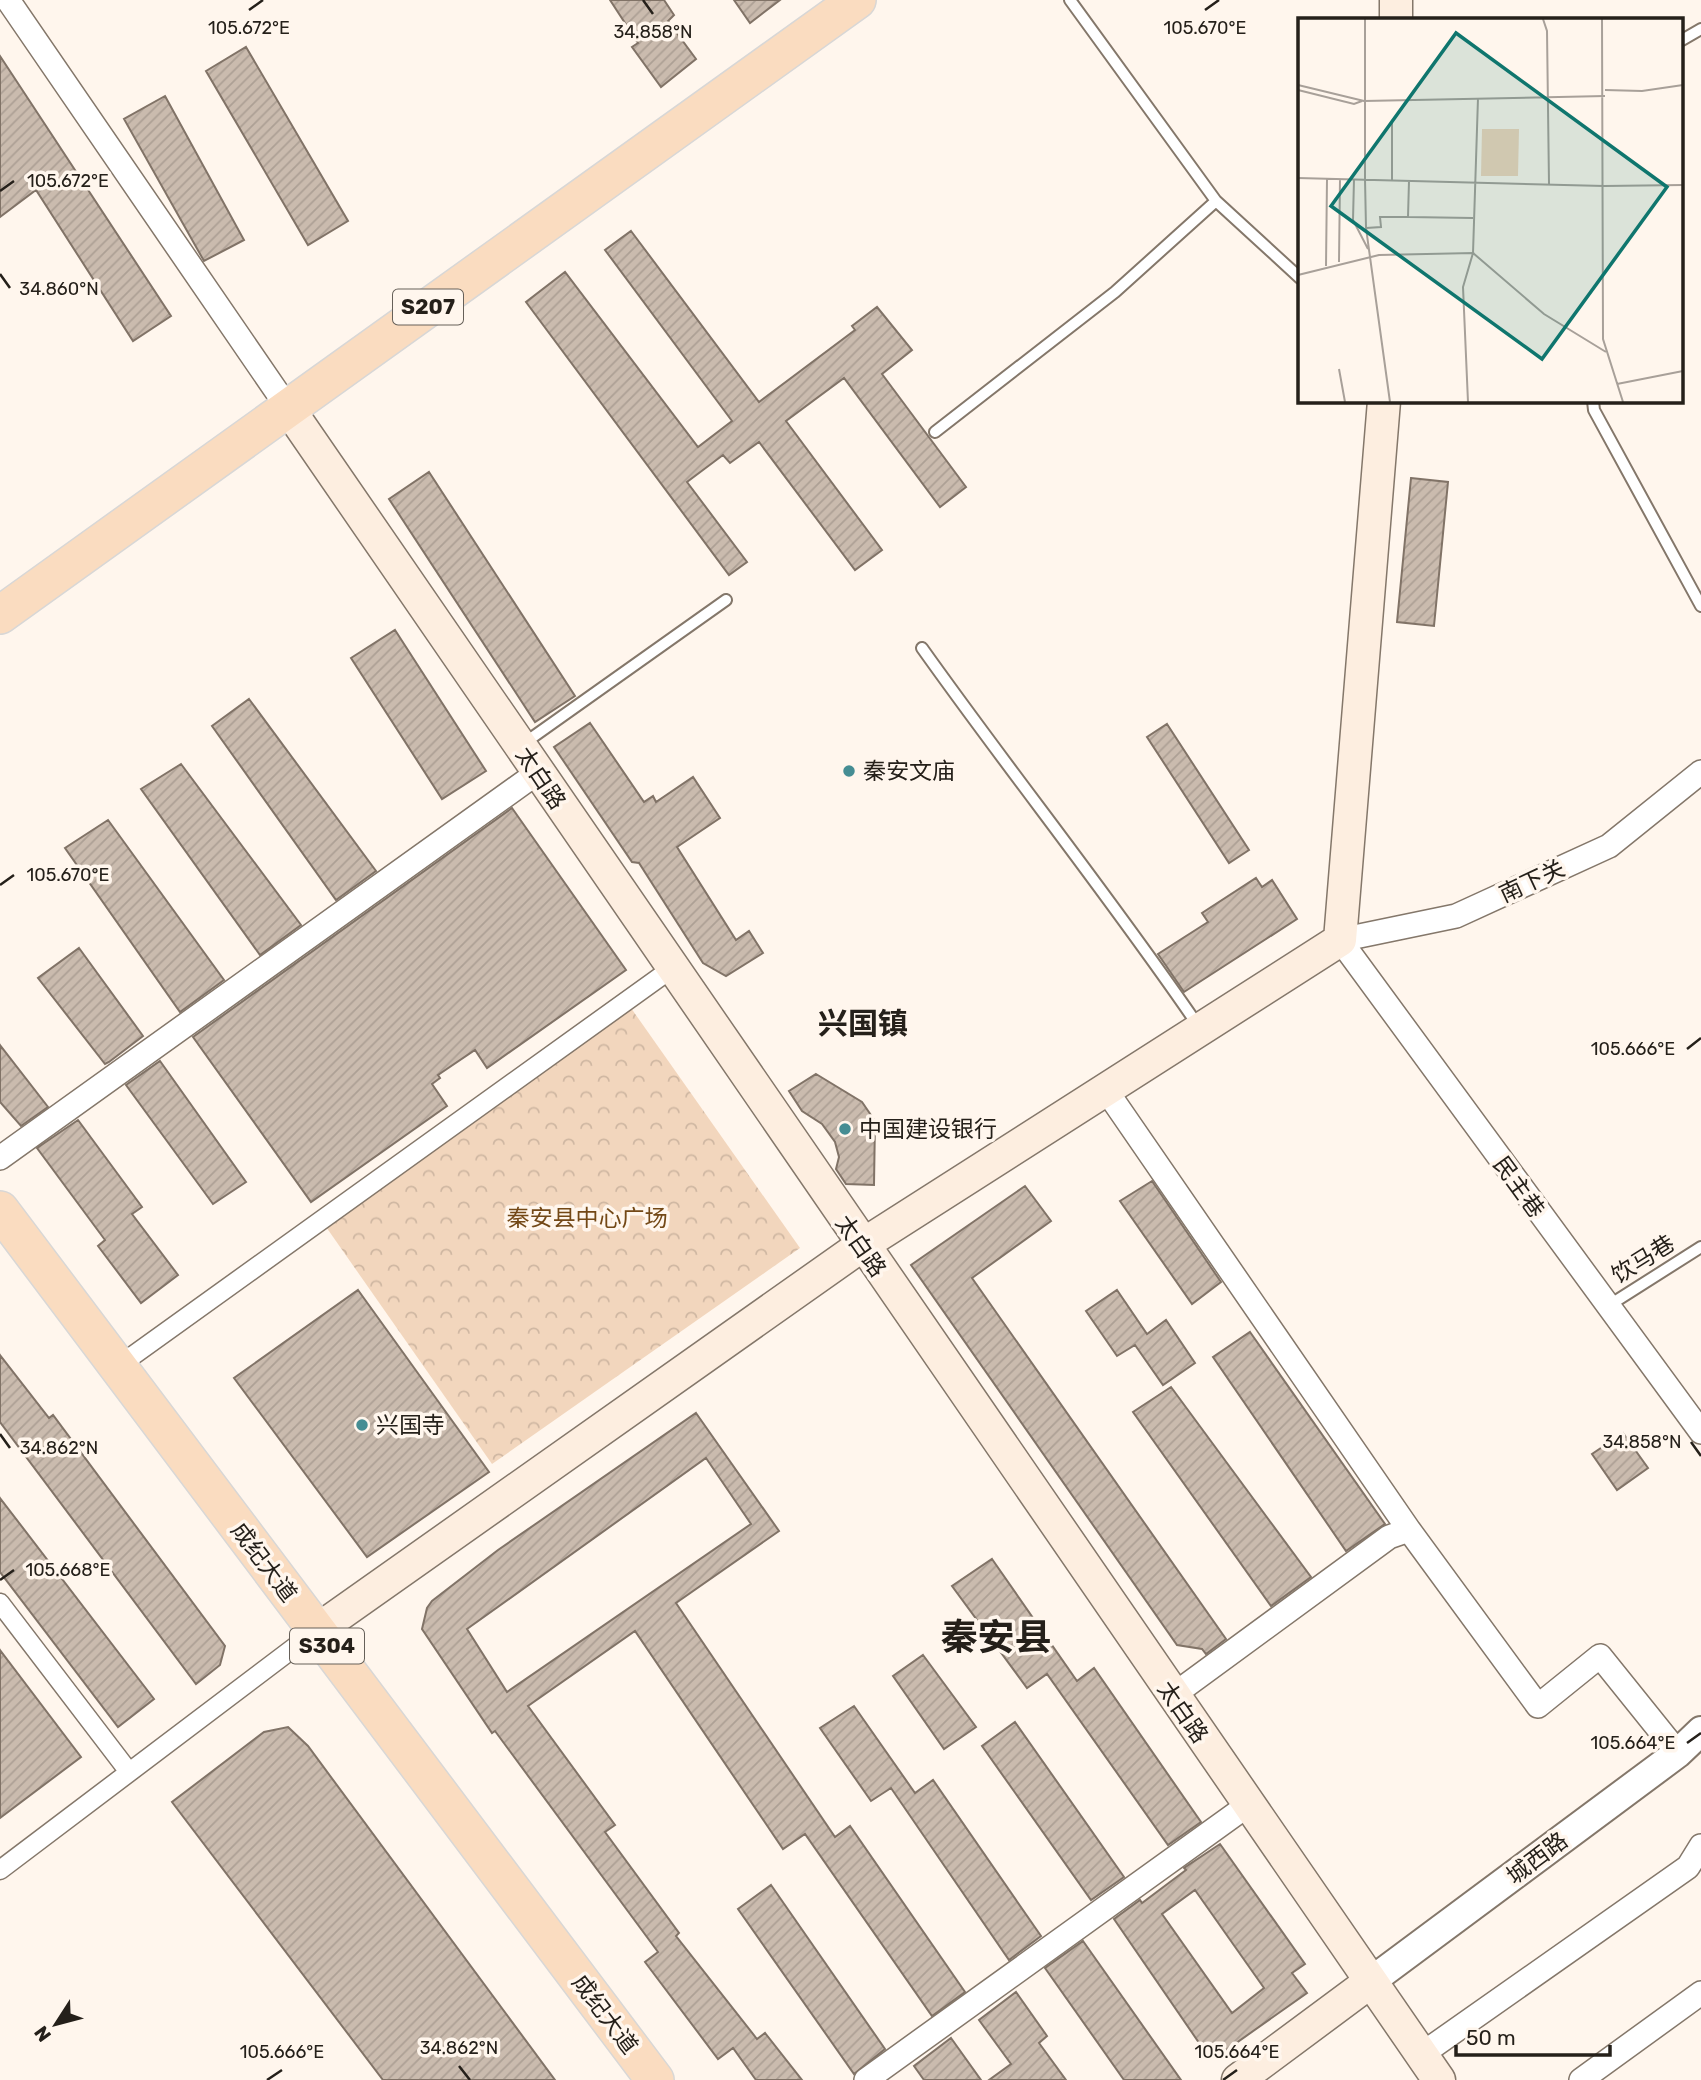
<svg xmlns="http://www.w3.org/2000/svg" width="1701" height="2080" font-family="Rubik,'Noto Sans SC',sans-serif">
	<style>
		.park { fill: url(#park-crowns) }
		.building { fill: url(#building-hatch); stroke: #817367; stroke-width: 2; fill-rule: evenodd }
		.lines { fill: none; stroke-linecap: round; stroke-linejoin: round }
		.service-casing { stroke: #84776a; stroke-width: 14 }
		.pedestrian-casing { stroke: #84776a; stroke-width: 21 }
		.minor-casing { stroke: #84776a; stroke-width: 26 }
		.tertiary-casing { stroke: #84776a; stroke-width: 32 }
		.secondary-casing { stroke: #84776a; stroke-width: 35 }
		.primary-casing { stroke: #d8d7d6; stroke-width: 40 }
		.service { stroke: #fff; stroke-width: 10 }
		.pedestrian { stroke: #fff; stroke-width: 18 }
		.minor { stroke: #fff; stroke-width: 23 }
		.tertiary { stroke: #fff; stroke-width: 28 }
		.secondary { stroke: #fdeee0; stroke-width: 32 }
		.primary { stroke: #fadcc0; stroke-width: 37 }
		.ticks { fill: none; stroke: #25201a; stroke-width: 2.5 }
		.poi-dot { fill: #458d93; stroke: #fff6ed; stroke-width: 2.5 }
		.labels { text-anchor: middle; stroke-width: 7; stroke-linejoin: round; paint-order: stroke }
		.shield { fill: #fff6ed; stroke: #666059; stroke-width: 2 }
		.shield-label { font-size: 21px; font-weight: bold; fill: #25201a }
		.poi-label { font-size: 23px; fill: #25201a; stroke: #fff6ed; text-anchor: start }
		.street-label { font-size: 23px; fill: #25201a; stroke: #fff6ed }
		.park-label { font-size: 23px; fill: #734816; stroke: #fff6ed }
		.district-label { font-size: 30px; font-weight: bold; fill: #25201a; stroke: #fff6ed }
		.town-label { font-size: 37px; font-weight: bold; fill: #25201a; stroke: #fff6ed }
		.inset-road { fill: none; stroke: #a8a099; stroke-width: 2 }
		.view { fill: #0f766e; fill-opacity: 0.15; stroke: #0f766e; stroke-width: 3.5 }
		.inset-edge { fill: none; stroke: #25201a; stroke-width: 3.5 }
		.ticks-label { font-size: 18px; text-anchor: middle; fill: #25201a; stroke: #fff6ed; stroke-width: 7; stroke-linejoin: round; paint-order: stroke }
	</style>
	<defs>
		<pattern id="park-crowns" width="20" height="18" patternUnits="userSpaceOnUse" patternTransform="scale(1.75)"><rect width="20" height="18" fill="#f2d6bd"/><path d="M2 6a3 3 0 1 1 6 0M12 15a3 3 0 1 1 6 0" fill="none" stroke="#cfb7a2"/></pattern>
		<pattern id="building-hatch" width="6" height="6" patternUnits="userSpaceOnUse" patternTransform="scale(1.75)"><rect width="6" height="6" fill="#cabbae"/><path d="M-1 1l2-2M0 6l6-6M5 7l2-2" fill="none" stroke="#ada095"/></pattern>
	</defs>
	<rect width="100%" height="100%" fill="#fff6ed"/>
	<!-- park -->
	<path class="park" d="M 631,1008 L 800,1248 L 492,1464 L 324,1224 Z"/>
	<!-- building -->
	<path class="building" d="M 610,0 L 664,0 L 674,15 L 668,21 L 696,59 L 661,87 L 632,47 L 638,43 Z
		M 734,0 L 780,0 L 750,23 Z
		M 246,47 L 348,221 L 308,245 L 206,71 Z
		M 0,56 L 171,316 L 133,341 L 36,190 L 0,217 Z
		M 165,96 L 244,240 L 204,261 L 124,119 Z
		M 631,231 L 759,402 L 855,330 L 852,326 L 877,307 L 912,350 L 882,374 L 966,487 L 940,507 L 844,378 L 786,421 L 882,550 L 855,570 L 759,442 L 730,463 L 723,455 L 687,482 L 747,562 L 729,575 L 526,302 L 565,272 L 698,447 L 732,421 L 605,250 Z
		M 429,472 L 575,696 L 535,722 L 389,499 Z
		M 1411,478 L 1448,482 L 1434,626 L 1397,622 Z
		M 395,630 L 486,771 L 442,799 L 351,658 Z
		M 249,699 L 376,871 L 336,900 L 212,726 Z
		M 590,723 L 644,802 L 653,796 L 656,802 L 693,777 L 720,818 L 677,847 L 736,940 L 749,931 L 763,953 L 726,976 L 703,963 L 639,863 L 632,862 L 554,747 Z
		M 1167,724 L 1249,850 L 1229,863 L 1147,737 Z
		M 181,764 L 301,925 L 260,955 L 141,789 Z
		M 512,808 L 626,970 L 487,1068 L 475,1050 L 438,1075 L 440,1078 L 432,1084 L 447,1106 L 311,1202 L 193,1037 Z
		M 108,820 L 224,980 L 180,1012 L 65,848 Z
		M 1256,878 L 1262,887 L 1272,880 L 1297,919 L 1184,992 L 1158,954 L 1208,922 L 1202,913 Z
		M 79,948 L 143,1036 L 109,1062 L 105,1064 L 38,978 Z
		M 0,1045 L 48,1107 L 21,1126 L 0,1102 Z
		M 160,1061 L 246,1182 L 213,1204 L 126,1085 Z
		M 816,1074 L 862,1102 L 875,1121 L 874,1185 L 846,1184 L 836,1169 L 839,1157 L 835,1142 L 822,1124 L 802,1111 L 789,1091 Z
		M 78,1120 L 142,1207 L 132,1214 L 178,1275 L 141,1303 L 98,1246 L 105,1240 L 37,1148 Z
		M 1152,1181 L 1221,1282 L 1192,1304 L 1120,1201 Z
		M 1025,1186 L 1051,1221 L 972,1278 L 1226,1639 L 1206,1654 L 1202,1649 L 1177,1645 L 911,1265 Z
		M 358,1290 L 489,1472 L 367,1557 L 234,1378 Z
		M 1117,1290 L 1147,1334 L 1166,1320 L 1195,1363 L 1163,1385 L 1135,1345 L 1117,1356 L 1086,1311 Z
		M 1250,1332 L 1385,1524 L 1346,1551 L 1213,1357 Z
		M 0,1355 L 49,1418 L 53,1415 L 225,1646 L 220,1665 L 196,1684 L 0,1422 Z
		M 1171,1387 L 1311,1577 L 1271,1606 L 1133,1412 Z
		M 696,1413 L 779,1531 L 676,1603 L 835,1837 L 850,1826 L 965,1992 L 932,2016 L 805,1834 L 783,1849 L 635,1631 L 528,1706 L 615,1825 L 605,1832 L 679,1933 L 676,1936 L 757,2039 L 765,2033 L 802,2080 L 756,2080 L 733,2048 L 718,2059 L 645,1962 L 658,1952 L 495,1731 L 492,1733 L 422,1629 L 427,1608 L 432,1601 L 498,1550 ZM 706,1458 L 751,1524 L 507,1692 L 467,1629 Z
		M 1623,1433 L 1648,1468 L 1617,1490 L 1592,1454 Z
		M 0,1498 L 154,1699 L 118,1727 L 0,1572 Z
		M 992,1559 L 1077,1681 L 1094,1668 L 1201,1822 L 1168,1845 L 1047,1674 L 1027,1688 L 952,1586 Z
		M 0,1650 L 81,1757 L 0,1818 Z
		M 923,1655 L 976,1727 L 944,1749 L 893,1676 Z
		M 854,1706 L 915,1793 L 933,1780 L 1041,1936 L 1009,1960 L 891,1788 L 871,1801 L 820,1728 Z
		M 1015,1722 L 1124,1877 L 1091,1900 L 982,1746 Z
		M 288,1727 L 308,1746 L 555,2080 L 383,2080 L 172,1802 L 264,1732 Z
		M 1220,1844 L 1305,1964 L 1292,1973 L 1307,1993 L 1215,2058 L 1210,2051 L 1206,2053 L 1114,1919 L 1140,1900 L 1142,1903 L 1186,1870 L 1184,1868 ZM 1195,1890 L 1264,1988 L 1232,2013 L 1162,1914 Z
		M 771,1885 L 885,2049 L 854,2074 L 738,1909 Z
		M 1083,1941 L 1181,2080 L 1124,2080 L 1045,1968 Z
		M 1016,1992 L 1047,2036 L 1039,2043 L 1066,2080 L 989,2080 L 1011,2064 L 979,2020 Z
		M 951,2038 L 981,2080 L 924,2080 L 914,2066 Z"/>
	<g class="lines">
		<!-- service casing -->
		<g class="service-casing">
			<path id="service" d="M 1070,0 L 1216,201 L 1300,278
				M 1682,40 L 1701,29
				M 1593,401 L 1594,410 L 1701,606
				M 935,432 L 1115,292 L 1216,201
				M 922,648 C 1013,776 1111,898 1199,1027
				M 523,744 L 726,600
				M 1608,1306 L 1701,1247"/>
		</g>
		<!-- pedestrian casing -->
		<g class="pedestrian-casing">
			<path id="pedestrian" d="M 117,1367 L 671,969
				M 0,1603 L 129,1772
				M 0,1870 L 316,1631"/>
		</g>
		<!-- minor casing -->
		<g class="minor-casing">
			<path id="minor" d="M 8,0 L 288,408
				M 1701,772 L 1609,846 L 1456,916 L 1340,940 L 1701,1432
				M 1106,1090 L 1409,1530
				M 0,1158 L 537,773
				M 1172,1696 L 1389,1537 L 1409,1530 L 1538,1706 L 1600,1656 L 1678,1753
				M 1422,2054 L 1688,1867 L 1701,1846
				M 866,2080 L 1248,1805
				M 1581,2080 L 1701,1993"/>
		</g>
		<!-- tertiary casing -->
		<g class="tertiary-casing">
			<path id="tertiary" d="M 1370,1982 L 1678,1753 L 1701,1731"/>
		</g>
		<!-- secondary casing -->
		<g class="secondary-casing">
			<path id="secondary" d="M 1396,0 L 1396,19
				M 288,408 L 1439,2080
				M 316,1631 L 861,1246 L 1340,940 L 1384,401
				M 1238,2080 L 1370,1982"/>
		</g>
		<!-- primary casing -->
		<g class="primary-casing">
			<path id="primary" d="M 0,615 L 857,0
				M 0,1210 L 655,2080"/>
		</g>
		<!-- service -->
		<use href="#service" class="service"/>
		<!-- pedestrian -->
		<use href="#pedestrian" class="pedestrian"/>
		<!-- minor -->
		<use href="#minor" class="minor"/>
		<!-- tertiary -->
		<use href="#tertiary" class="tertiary"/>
		<!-- secondary -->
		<use href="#secondary" class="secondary"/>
		<!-- primary -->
		<use href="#primary" class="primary"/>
	</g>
	<!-- ticks -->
	<path class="ticks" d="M 643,0 L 653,14M 249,10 L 263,0M 1205,10 L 1219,0M 0,191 L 14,181M 0,274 L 10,288M 0,885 L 14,875M 1687,1049 L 1701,1038M 0,1434 L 10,1448M 1691,1442 L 1701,1456M 0,1580 L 14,1570M 1687,1743 L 1701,1733M 459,2066 L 470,2080M 267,2080 L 282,2070M 1223,2080 L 1237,2070"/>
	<!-- markers -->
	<g class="poi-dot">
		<circle cx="849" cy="771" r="7"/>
		<circle cx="845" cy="1129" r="7"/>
		<circle cx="362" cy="1425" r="7"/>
	</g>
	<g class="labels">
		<!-- shield labels -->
		<g class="shield">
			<rect x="393" y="289.5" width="70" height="35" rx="5"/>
			<rect x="290" y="1628.5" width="74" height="35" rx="5"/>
		</g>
		<g class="shield-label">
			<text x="428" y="314">S207</text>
			<text x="327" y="1653">S304</text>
		</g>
		<!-- poi labels -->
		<g class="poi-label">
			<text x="863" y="779">秦安文庙</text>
			<text x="859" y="1137">中国建设银行</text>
			<text x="376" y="1433">兴国寺</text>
		</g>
		<!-- street labels -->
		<g class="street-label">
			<text transform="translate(541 778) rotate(56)" y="8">太白路</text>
			<text transform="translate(1532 881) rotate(-25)" y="8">南下关</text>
			<text transform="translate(1519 1187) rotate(54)" y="8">民主巷</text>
			<text transform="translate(861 1246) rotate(55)" y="8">太白路</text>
			<text transform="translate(1643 1259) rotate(-32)" y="8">饮马巷</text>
			<text transform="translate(264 1562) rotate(53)" y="8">成纪大道</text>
			<text transform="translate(1183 1712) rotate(55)" y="8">太白路</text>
			<text transform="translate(1537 1858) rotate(-37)" y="8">城西路</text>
			<text transform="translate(605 2014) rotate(53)" y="8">成纪大道</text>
		</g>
		<!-- park labels -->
		<g class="park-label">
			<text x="587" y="1226">秦安县中心广场</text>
		</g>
		<!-- district labels -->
		<g class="district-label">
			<text x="863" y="1034">兴国镇</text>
		</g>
		<!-- town labels -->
		<g class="town-label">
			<text x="996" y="1650">秦安县</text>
		</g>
	</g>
	<!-- overview -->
	<g transform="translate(1298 18)">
		<rect width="385" height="385" fill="#fff6ed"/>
		<path d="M 184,111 L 221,111 L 220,158 L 183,158 Z" fill="#f2d6bd"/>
		<path class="inset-road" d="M 67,1 L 67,161M 245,1 L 249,13 L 251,166M 304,1 L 305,321 L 325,384M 0,67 L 66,83 L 307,78M 0,72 L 56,86 L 64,83M 307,72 L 344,73 L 385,67M 180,80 L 175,235 L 246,296 L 308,334M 0,160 L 306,168M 56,161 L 55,202 L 70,231M 67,161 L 68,210 L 92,384M 94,162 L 94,102M 306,168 L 385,167M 110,199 L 175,200M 68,210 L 83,209 L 82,199 L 110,199 L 111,163M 41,244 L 42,161M 28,248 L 29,161M 0,257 L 81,237 L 175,235 L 165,269 L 170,384M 41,351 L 47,384M 319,366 L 385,353"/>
		<path class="view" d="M 158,15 L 369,169 L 244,341 L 33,188 Z"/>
		<rect width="385" height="385" class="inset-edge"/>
	</g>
	<g class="ticks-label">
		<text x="249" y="34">105.672°E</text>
		<text x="1205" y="34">105.670°E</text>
		<text x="653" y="38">34.858°N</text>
		<text x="68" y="187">105.672°E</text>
		<text x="59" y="295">34.860°N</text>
		<text x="68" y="881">105.670°E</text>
		<text x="1633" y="1055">105.666°E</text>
		<text x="1642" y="1448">34.858°N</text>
		<text x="59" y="1454">34.862°N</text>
		<text x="68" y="1576">105.668°E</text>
		<text x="1633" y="1749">105.664°E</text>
		<text x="459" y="2054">34.862°N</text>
		<text x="282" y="2058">105.666°E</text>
		<text x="1237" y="2058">105.664°E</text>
	</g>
	<!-- north arrow -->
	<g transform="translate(56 2024) rotate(234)" stroke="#fff6ed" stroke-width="5" paint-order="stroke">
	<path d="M0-5L12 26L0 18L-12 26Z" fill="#25201a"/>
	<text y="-10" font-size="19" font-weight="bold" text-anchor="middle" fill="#25201a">N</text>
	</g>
	<!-- scale -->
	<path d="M1456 2045v10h154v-10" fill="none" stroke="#25201a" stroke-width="3.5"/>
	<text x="1466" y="2045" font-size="21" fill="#25201a" stroke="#fff6ed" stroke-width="5" paint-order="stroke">50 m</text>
</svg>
